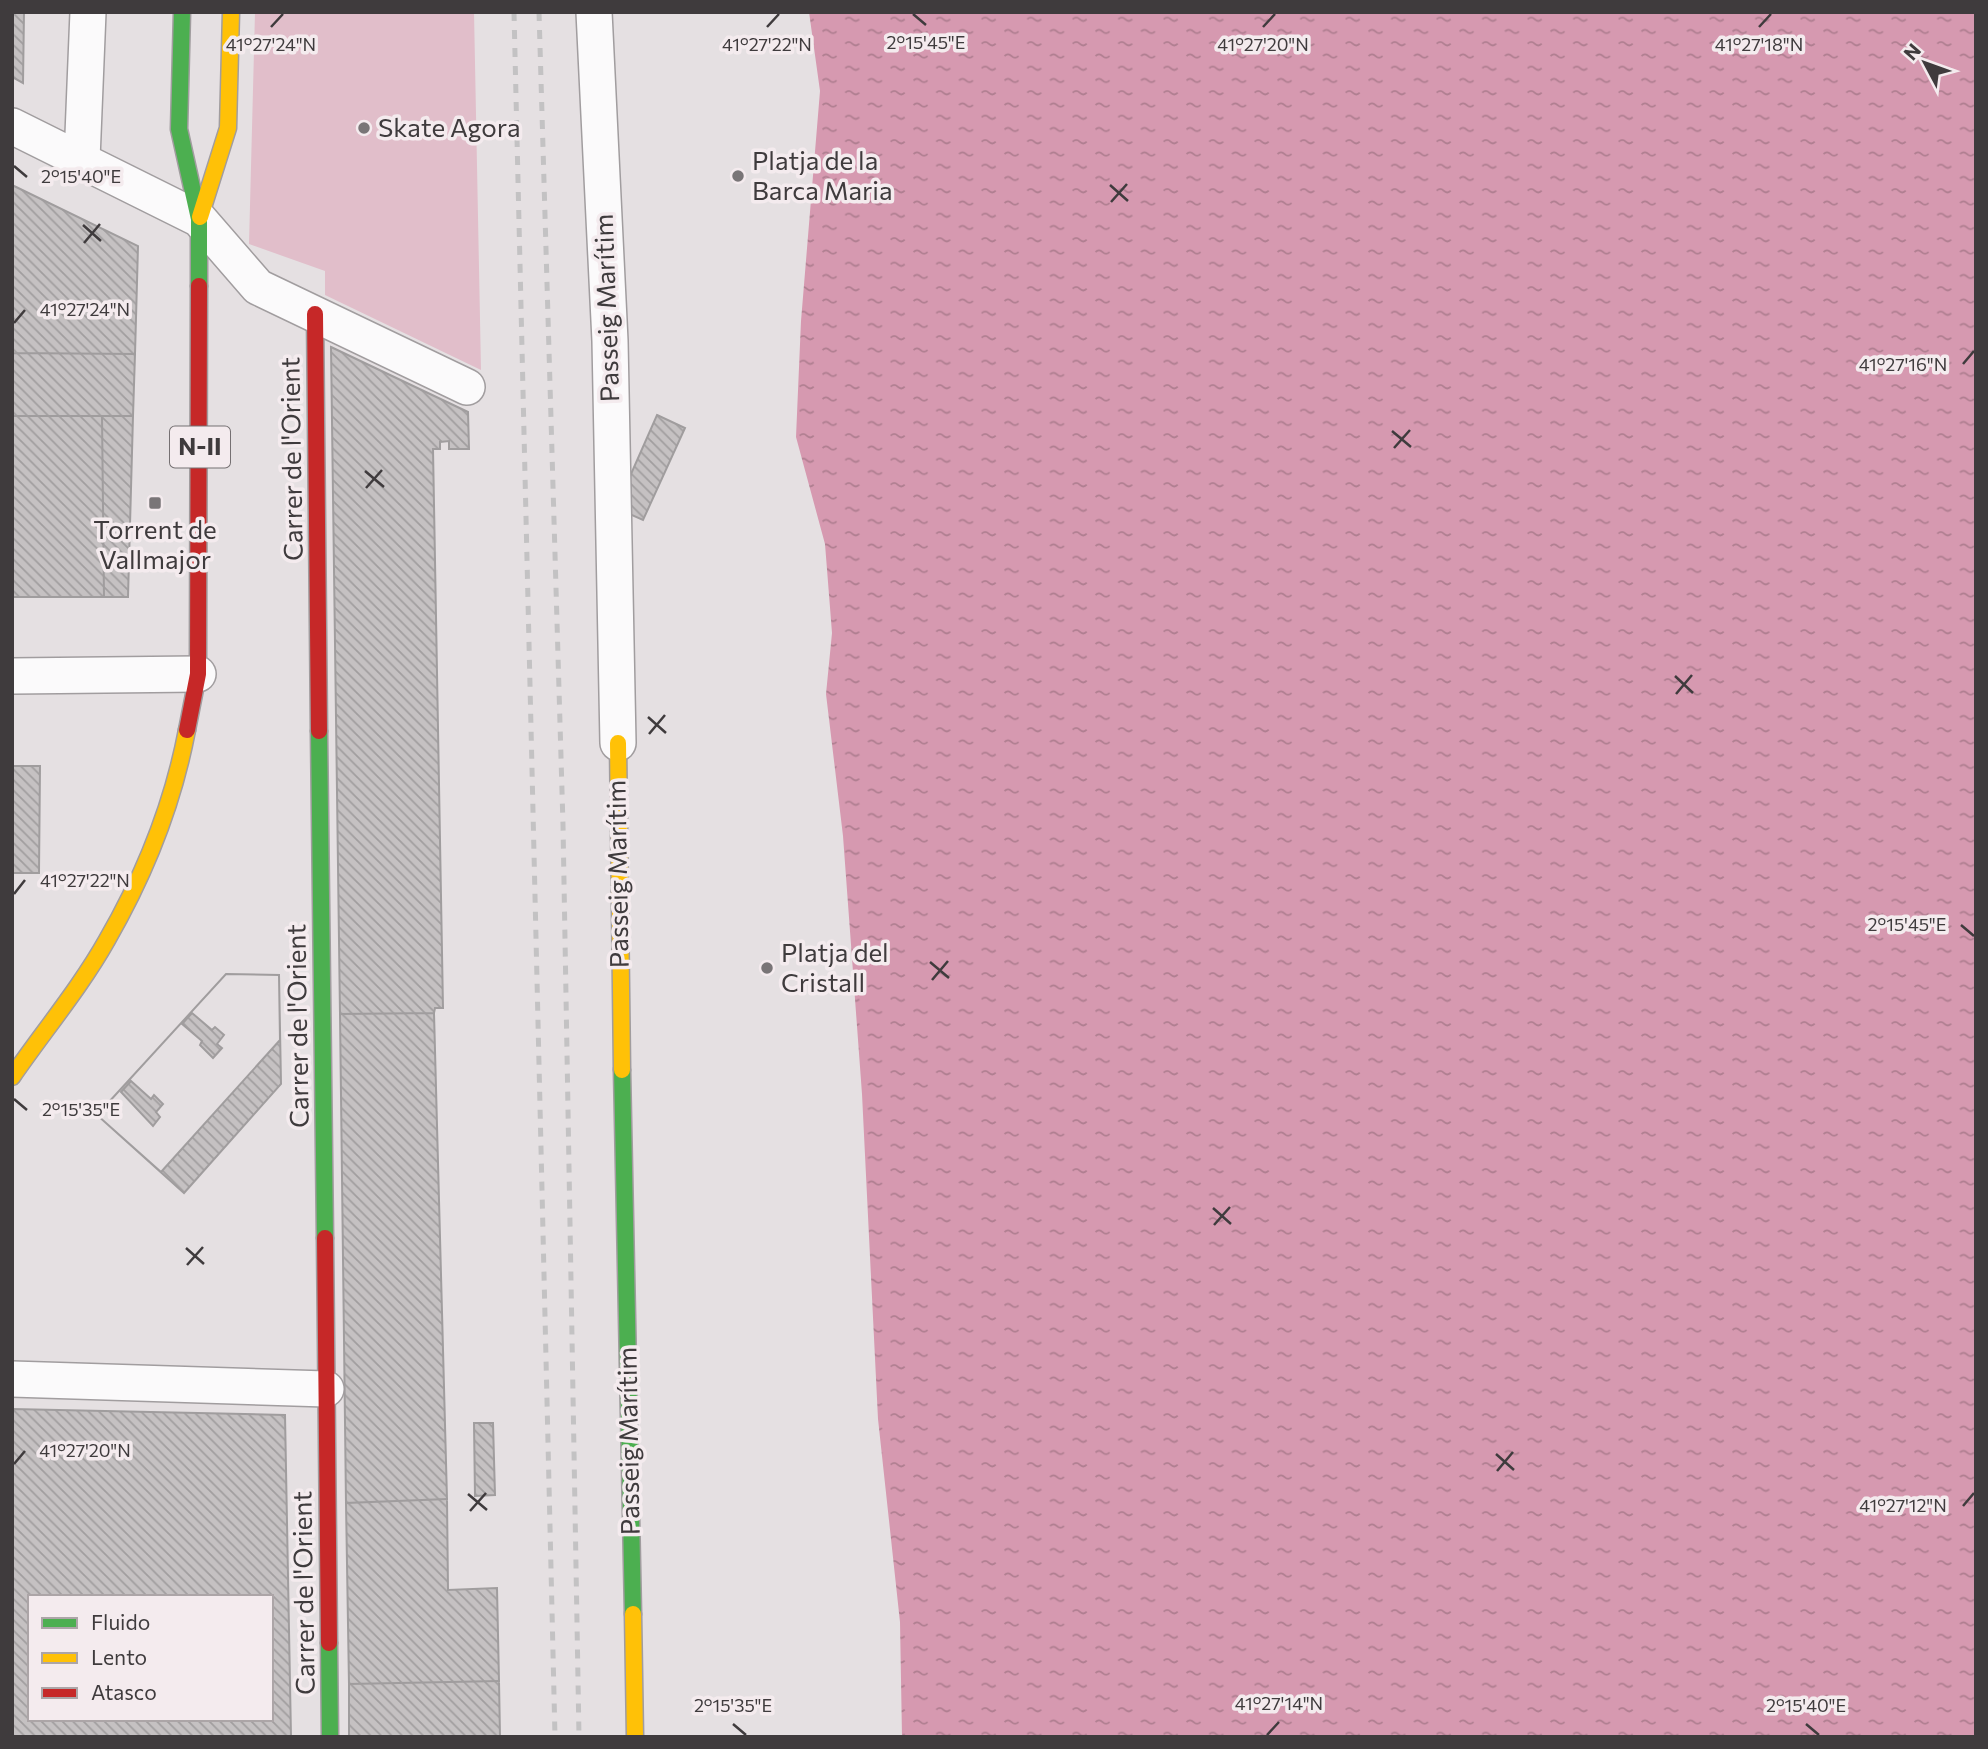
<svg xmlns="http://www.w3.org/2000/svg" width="1988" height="1749" font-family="Commissioner,sans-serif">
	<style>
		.grass { fill: #e1beca }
		.water { fill: url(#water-ripples) }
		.building { fill: url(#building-back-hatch); stroke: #a09d9e; stroke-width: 2; fill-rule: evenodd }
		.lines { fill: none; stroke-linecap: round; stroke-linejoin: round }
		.street-casing { stroke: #a19d9f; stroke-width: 38 }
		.fast-casing { stroke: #a19d9f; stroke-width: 19 }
		.slow-casing { stroke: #a19d9f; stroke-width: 19 }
		.jam-casing { stroke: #a19d9f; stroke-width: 19 }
		.street { stroke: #fbfafb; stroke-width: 35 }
		.fast { stroke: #4caf50; stroke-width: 16 }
		.slow { stroke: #ffc107; stroke-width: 16 }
		.jam { stroke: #c62828; stroke-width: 16 }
		.rail { stroke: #c3c2c3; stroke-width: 5; stroke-dasharray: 9 9; stroke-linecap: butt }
		.ticks { fill: none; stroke: #3f3b3d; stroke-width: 2.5 }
		.poi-dot { fill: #797577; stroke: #f4ebee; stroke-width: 2.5 }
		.labels { text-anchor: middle; stroke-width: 7; stroke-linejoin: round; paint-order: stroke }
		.shield { fill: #f4ebee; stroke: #757072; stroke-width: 2 }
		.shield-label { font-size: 24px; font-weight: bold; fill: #3f3b3d }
		.poi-label { font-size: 26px; fill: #3f3b3d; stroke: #f4ebee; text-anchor: start }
		.street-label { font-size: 26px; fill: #3f3b3d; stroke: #f4ebee }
		.ticks-label { font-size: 18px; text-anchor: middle; fill: #3f3b3d; stroke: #f4ebee; stroke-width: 7; stroke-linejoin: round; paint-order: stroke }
	</style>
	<defs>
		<pattern id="water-ripples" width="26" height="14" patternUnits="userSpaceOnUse" patternTransform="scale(1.75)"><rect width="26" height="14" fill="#d699b0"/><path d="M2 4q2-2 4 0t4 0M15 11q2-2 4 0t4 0" fill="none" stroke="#af7e90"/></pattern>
		<pattern id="building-back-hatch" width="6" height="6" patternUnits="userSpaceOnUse" patternTransform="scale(1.75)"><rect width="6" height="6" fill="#c5c1c2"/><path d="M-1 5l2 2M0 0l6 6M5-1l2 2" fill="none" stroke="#a19e9f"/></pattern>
	</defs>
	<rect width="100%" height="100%" fill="#e5e0e2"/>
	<!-- grass -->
	<path class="grass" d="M 255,12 L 474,12 L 481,370 L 325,295 L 325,271 L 249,244 Z"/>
	<!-- water -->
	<path class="water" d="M 809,12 L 1976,12 L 1976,1737 L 902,1737 L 900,1622 L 878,1419 L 862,1094 L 843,836 L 826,694 L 832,633 L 825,544 L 796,437 L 801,321 L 820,91 Z"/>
	<!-- building -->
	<path class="building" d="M 12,12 L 24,12 L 23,83 L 12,77 Z
		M 12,185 L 138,246 L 135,354 L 12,353 Z
		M 331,347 L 468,412 L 469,449 L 449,449 L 449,441 L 440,442 L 440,449 L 433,449 L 443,1008 L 435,1008 L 434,1013 L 340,1014 Z
		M 12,353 L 135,354 L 133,416 L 12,416 Z
		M 657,415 L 685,428 L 643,520 L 616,508 Z
		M 12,416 L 102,416 L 104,597 L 12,597 Z
		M 102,416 L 133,416 L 128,597 L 104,597 Z
		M 12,766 L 40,766 L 39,873 L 12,873 Z
		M 226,974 L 279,975 L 281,1084 L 184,1193 L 97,1115 Z
		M 226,974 L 279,975 L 280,1040 L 161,1172 L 97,1115 Z
		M 192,1013 L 212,1030 L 215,1027 L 224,1035 L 217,1044 L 222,1048 L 213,1058 L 200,1045 L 202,1041 L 182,1024 Z
		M 434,1013 L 447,1499 L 346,1503 L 340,1014 Z
		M 131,1081 L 151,1099 L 154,1095 L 163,1104 L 156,1112 L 160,1117 L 153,1126 L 121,1092 Z
		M 12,1409 L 285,1415 L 291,1737 L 12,1737 ZM 30,1597 L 271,1597 L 271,1719 L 30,1719 Z
		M 474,1423 L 493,1423 L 495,1495 L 475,1496 Z
		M 447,1499 L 448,1590 L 497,1588 L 499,1681 L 349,1684 L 346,1503 Z
		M 499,1681 L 500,1737 L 349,1737 L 349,1684 Z"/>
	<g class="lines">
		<!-- street casing -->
		<g class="street-casing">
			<path id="street" d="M 594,12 L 610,341 L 618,743
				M 12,126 L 199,219 L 258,287 L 467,387
				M 82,159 L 88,12
				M 12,676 L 198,674
				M 12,1379 L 326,1389"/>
		</g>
		<!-- fast casing -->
		<g class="fast-casing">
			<path id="fast" d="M 182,12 L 179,129 L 199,219 L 199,286
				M 319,731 L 325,1238
				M 622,1070 L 633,1614
				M 329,1643 L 330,1737"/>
		</g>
		<!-- slow casing -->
		<g class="slow-casing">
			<path id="slow" d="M 200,217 L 228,128 L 231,12
				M 618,743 L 622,1070
				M 12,1077 C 43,1032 80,988 107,940 C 145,874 173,804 187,730
				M 633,1614 L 635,1737"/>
		</g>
		<!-- jam casing -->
		<g class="jam-casing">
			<path id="jam" d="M 315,314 L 319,731
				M 187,730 L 198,674 L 199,286
				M 325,1238 L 329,1643"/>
		</g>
		<!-- street -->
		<use href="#street" class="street"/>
		<!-- fast -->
		<use href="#fast" class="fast"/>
		<!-- slow -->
		<use href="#slow" class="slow"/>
		<!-- jam -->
		<use href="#jam" class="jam"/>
		<!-- rail -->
		<path class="rail" d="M 514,12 L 555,1737
			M 539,12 L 563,825 L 579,1737"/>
	</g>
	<!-- ticks -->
	<path class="ticks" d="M 913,14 L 926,25M 271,27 L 283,14M 767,27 L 779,14M 1263,27 L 1275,14M 1759,27 L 1771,14M 14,166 L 27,177M 1110,185 L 1128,201M 1111,202 L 1127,184M 83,225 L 101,241M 84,243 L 100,224M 14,323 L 25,310M 1963,364 L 1974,351M 1392,431 L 1411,447M 1394,448 L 1410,430M 365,471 L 384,487M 366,488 L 382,470M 1675,676 L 1693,693M 1676,694 L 1692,675M 648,717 L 666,733M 649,734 L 665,715M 14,894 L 25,880M 1961,925 L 1974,936M 930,962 L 949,978M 932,980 L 948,961M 14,1099 L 27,1110M 1213,1208 L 1231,1224M 1214,1225 L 1230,1207M 186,1248 L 204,1264M 187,1265 L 203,1247M 1496,1454 L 1514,1470M 14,1464 L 25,1451M 1497,1471 L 1513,1452M 468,1494 L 487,1510M 1963,1506 L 1974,1493M 470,1511 L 486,1493M 733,1724 L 746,1735M 1806,1724 L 1819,1735M 1267,1735 L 1279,1722"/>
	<!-- markers -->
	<g class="poi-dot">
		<circle cx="364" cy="128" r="7"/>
		<circle cx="738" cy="176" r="7"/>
		<rect x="148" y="496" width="14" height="14" rx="3.5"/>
		<circle cx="767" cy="968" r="7"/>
	</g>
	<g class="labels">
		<!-- shield labels -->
		<rect class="shield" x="170" y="426.5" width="60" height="41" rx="5"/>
		<g class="shield-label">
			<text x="200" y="455">N-II</text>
		</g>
		<!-- poi labels -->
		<g class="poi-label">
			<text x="378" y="137">Skate Agora</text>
			<text x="752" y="170">Platja de la<tspan x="752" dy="30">Barca Maria</tspan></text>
			<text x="155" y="539" text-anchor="middle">Torrent de<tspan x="155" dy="30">Vallmajor</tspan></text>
			<text x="781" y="962">Platja del<tspan x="781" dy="30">Cristall</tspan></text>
		</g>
		<!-- street labels -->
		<g class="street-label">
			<text transform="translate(607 308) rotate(-92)" y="9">Passeig Marítim</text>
			<text transform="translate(292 459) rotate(-91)" y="9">Carrer de l'Orient</text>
			<text transform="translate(618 874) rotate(-91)" y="9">Passeig Marítim</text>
			<text transform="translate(298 1026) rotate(-91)" y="9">Carrer de l'Orient</text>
			<text transform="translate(629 1441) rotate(-91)" y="9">Passeig Marítim</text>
			<text transform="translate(304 1593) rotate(-91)" y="9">Carrer de l'Orient</text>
		</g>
	</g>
	<g class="ticks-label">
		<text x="926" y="49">2°15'45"E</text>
		<text x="271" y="51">41°27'24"N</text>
		<text x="767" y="51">41°27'22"N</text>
		<text x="1263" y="51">41°27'20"N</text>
		<text x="1759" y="51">41°27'18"N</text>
		<text x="81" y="183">2°15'40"E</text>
		<text x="85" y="316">41°27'24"N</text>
		<text x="1903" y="371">41°27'16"N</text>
		<text x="85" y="887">41°27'22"N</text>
		<text x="1907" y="931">2°15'45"E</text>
		<text x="81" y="1116">2°15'35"E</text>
		<text x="85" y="1457">41°27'20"N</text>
		<text x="1903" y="1512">41°27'12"N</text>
		<text x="1279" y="1710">41°27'14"N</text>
		<text x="733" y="1712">2°15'35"E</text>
		<text x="1806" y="1712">2°15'40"E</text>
	</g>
	<!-- border -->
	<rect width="1988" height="1749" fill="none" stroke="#3f3b3d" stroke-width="28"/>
	<!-- legend -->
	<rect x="28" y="1595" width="245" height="126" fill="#f4ebee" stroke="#aca5a7" stroke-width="2"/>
	<rect x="42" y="1618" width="35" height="10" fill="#4caf50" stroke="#aca5a7" stroke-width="2"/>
	<text x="91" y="1630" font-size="21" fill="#3f3b3d">Fluido</text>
	<rect x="42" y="1653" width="35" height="10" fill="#ffc107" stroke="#aca5a7" stroke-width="2"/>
	<text x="91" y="1665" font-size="21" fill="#3f3b3d">Lento</text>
	<rect x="42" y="1688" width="35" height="10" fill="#c62828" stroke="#aca5a7" stroke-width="2"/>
	<text x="91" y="1700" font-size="21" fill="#3f3b3d">Atasco</text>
	<!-- north arrow -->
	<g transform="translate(1925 63) rotate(311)" stroke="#f4ebee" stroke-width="5" paint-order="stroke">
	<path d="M0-5L12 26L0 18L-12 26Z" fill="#3f3b3d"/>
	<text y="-10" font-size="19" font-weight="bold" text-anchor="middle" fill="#3f3b3d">N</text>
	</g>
</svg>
